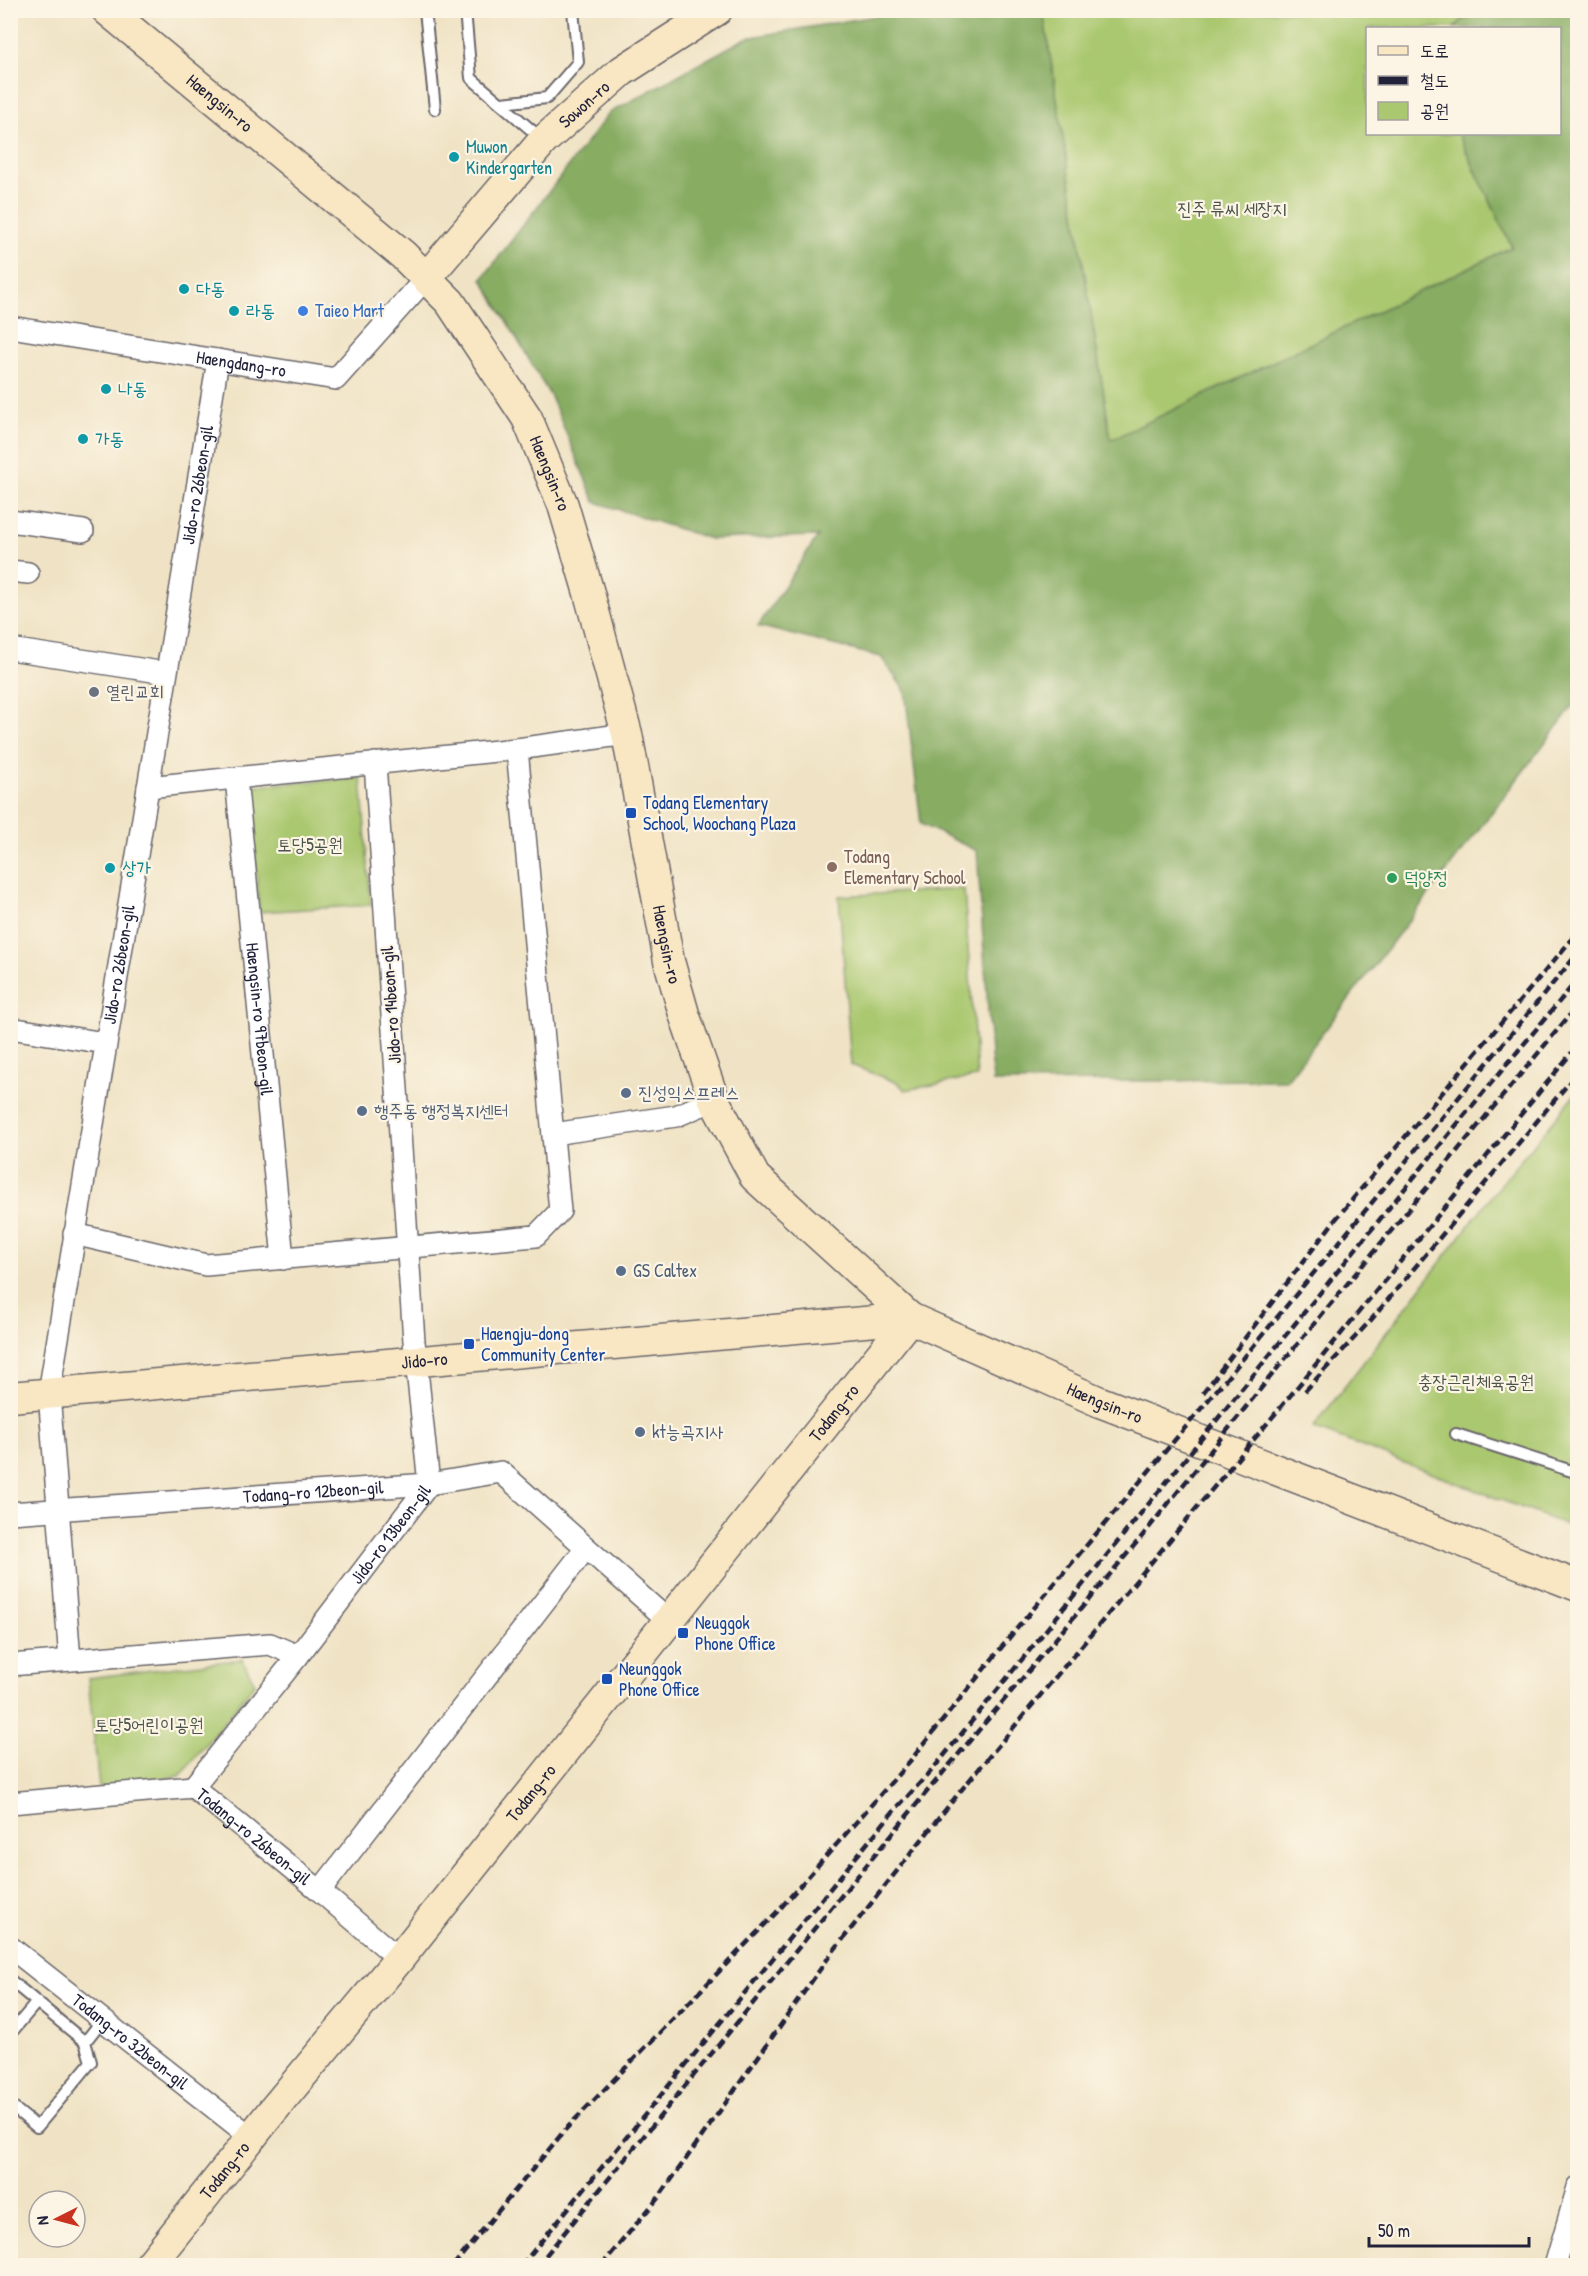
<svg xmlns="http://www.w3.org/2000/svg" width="1588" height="2276" font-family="'Patrick Hand','Poor Story',sans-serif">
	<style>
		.green { fill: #aac870; stroke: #667556; stroke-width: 1.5 }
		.forest { fill: #87ac62; stroke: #54674e; stroke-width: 1.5 }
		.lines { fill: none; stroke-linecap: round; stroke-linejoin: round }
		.service-casing { stroke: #6a666b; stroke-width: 14 }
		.minor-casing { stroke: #6a666b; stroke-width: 24 }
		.secondary-casing { stroke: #6a666b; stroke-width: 33 }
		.service { stroke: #fff; stroke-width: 10 }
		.minor { stroke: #fff; stroke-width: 21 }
		.secondary { stroke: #f9e7c3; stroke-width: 30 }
		.rail { stroke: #22223b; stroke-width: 4.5; stroke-dasharray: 9 4.5; stroke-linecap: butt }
		.culture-dot { fill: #0f9aa8; stroke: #fcf5e5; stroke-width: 2 }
		.shop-dot { fill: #3f7fe0; stroke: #fcf5e5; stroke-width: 2 }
		.worship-dot { fill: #6b7280; stroke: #fcf5e5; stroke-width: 2 }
		.transit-dot { fill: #1a4fb4; stroke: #fcf5e5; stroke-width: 2 }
		.education-dot { fill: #8d6e63; stroke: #fcf5e5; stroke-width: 2 }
		.leisure-dot { fill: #2e9e5b; stroke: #fcf5e5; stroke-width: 2 }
		.service-dot { fill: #5c6f8a; stroke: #fcf5e5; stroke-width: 2 }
		.labels { text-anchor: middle; stroke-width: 4.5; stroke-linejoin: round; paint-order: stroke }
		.street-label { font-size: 18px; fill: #22223b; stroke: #fcf5e5 }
		.culture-label { font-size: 18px; fill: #0d838f; stroke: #fcf5e5; text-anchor: start }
		.park-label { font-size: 18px; fill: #4b544b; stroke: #fcf5e5 }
		.shop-label { font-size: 18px; fill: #366cbe; stroke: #fcf5e5; text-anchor: start }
		.worship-label { font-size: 18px; fill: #5b616d; stroke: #fcf5e5; text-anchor: start }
		.transit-label { font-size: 18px; fill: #164399; stroke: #fcf5e5; text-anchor: start }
		.education-label { font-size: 18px; fill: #785e54; stroke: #fcf5e5; text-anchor: start }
		.leisure-label { font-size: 18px; fill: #27864d; stroke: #fcf5e5; text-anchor: start }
		.service-label { font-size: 18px; fill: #4e5e75; stroke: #fcf5e5; text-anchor: start }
	</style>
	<rect width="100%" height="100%" fill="#fcf5e5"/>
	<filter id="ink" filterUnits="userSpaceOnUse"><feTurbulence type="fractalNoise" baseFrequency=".0167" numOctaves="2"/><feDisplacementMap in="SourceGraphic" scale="12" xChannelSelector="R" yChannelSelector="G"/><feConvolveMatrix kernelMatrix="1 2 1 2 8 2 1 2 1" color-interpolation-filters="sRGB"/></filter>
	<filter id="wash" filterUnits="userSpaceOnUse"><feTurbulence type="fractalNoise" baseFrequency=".008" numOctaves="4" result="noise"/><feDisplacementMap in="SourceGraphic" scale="24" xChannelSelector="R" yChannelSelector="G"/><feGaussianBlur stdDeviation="1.35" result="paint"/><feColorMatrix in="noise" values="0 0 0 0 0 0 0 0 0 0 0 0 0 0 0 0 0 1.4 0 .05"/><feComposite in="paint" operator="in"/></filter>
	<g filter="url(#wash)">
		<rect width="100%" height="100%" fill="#f0e3c5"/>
		<!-- green -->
		<path class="green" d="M 1043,11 L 1471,11 L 1454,28 L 1368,28 L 1368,134 L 1458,134 L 1512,247 L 1111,440 Z
			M 361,778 L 371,905 L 259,912 L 250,786 Z
			M 964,889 L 977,1077 L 905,1090 L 898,1083 L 851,1065 L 839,896 Z
			M 1577,1092 L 1577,1529 L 1313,1428 L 1496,1190 Z
			M 242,1659 L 255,1684 L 180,1776 L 99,1788 L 88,1678 Z"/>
		<!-- forest -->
		<path class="forest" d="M 910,10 L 1043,11 L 1111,440 L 1512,247 L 1458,134 L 1560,134 L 1560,28 L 1454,28 L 1471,11 L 1577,11 L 1577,701 L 1287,1080 L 993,1082 L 977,851 L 921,824 L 905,691 L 881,657 L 758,626 L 818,536 L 710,539 L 595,502 L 551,397 L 482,279 L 609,113 L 746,38 Z"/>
	</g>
	<g filter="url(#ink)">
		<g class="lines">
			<!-- service casing -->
			<g class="service-casing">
				<path id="service" d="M 425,10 L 435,109
					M 465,10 L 471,78 L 543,140
					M 502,103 L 547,98 L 578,62 L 573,10
					M 1456,1434 L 1578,1473
					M 10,1980 L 85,2042 L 91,2062 L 37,2127 L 10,2105
					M 10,2034 L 37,2002
					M 85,2042 L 103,2019"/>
			</g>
			<!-- minor casing -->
			<g class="minor-casing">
				<g id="minor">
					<path id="s1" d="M 10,327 L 336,379 L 427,277"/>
					<path d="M 10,521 L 83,531"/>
					<path d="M 10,571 L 28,573"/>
					<path d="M 10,649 L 166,673"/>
					<path id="s2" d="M 236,778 L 283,1259"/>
					<path d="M 148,787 L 517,749 L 627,734"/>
					<path d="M 10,1028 L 105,1043"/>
					<path d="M 553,1134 L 676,1116 L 714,1100"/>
					<path d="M 74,1234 L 206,1265 L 536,1236 L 560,1211 L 517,749"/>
					<path id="s3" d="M 10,1513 L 429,1484 L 501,1472 L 669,1621"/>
					<path id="s4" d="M 70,1660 L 49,1393 L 218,360"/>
					<path d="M 10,1665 L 270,1644 L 298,1656"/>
					<path id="s5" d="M 193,1787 L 298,1656 L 429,1484 L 414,1341 L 375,763"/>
					<path id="s6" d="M 10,1803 L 193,1787 L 320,1891 L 399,1959"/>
					<path d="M 320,1891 L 586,1548"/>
					<path id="s7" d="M 10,1947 L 251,2137"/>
					<path d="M 1555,2266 L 1578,2187"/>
				</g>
			</g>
			<!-- secondary casing -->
			<g class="secondary-casing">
				<g id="secondary">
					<path id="s8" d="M 107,10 L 403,255 L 450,302 L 527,418 L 563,505 L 589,593 L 627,734 L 669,961 L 684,1014 L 714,1100 L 755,1177 L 910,1318 L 1100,1402 L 1578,1586"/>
					<path id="s9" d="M 427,277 L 543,141 L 622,71 L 717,10"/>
					<path id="s10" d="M 10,1397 L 910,1318"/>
					<path id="s11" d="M 149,2266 L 269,2115 L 399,1959 L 910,1318"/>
				</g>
			</g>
			<!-- service -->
			<use href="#service" class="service"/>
			<!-- minor -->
			<use href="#minor" class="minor"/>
			<!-- secondary -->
			<use href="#secondary" class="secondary"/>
			<!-- rail -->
			<path class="rail" d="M 1305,1391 L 1371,1320 L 1578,1072
				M 1203,1393 L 1335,1220 L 1578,932
				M 453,2266 L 565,2130 L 776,1913 L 910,1761 L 1014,1632 L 1241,1361 L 1578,953
				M 521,2266 L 892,1813 L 933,1769 L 1463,1117 L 1578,979
				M 537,2266 L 920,1800 L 1143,1535 L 1266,1382 L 1578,1005
				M 601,2266 L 659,2197 L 831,1954 L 958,1794 L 1285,1402 L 1578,1045"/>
		</g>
	</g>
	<!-- markers -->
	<g class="culture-dot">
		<circle cx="454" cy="157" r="6"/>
		<circle cx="184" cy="289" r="6"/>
		<circle cx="234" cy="311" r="6"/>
		<circle cx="106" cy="389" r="6"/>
		<circle cx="83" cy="439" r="6"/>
		<circle cx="110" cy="868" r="6"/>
	</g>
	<circle class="shop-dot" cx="303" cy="311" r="6"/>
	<circle class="worship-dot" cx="94" cy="692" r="6"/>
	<g class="transit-dot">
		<rect x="625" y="807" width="12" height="12" rx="3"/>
		<rect x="463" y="1338" width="12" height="12" rx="3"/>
		<rect x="677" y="1627" width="12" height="12" rx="3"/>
		<rect x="601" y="1673" width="12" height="12" rx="3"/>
	</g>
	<circle class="education-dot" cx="832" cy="867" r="6"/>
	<circle class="leisure-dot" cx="1392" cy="878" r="6"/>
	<g class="service-dot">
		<circle cx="626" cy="1093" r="6"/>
		<circle cx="362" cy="1111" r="6"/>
		<circle cx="621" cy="1271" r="6"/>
		<circle cx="640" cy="1432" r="6"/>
	</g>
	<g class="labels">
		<!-- street labels -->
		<g class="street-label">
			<text dy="6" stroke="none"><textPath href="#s8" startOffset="146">Haengsin-ro</textPath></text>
			<text dy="6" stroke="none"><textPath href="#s9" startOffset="234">Sowon-ro</textPath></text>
			<text dy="6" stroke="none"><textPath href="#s1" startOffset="234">Haengdang-ro</textPath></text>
			<text dy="6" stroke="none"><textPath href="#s8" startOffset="650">Haengsin-ro</textPath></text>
			<text dy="6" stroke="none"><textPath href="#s4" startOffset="1188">Jido-ro 26beon-gil</textPath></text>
			<text dy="6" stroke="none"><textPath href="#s8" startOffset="1136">Haengsin-ro</textPath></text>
			<text dy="6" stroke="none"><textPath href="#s4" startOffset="702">Jido-ro 26beon-gil</textPath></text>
			<text transform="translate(391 1005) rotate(-94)" y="6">Jido-ro 14beon-gil</text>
			<text dy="6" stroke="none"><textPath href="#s2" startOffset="242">Haengsin-ro 97beon-gil</textPath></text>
			<text dy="6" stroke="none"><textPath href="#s10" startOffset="416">Jido-ro</textPath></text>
			<text dy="6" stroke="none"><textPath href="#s8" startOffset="1808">Haengsin-ro</textPath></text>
			<text dy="6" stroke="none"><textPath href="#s11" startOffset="1094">Todang-ro</textPath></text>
			<text dy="6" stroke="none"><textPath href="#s3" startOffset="304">Todang-ro 12beon-gil</textPath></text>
			<text dy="6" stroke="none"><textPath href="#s5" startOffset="321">Jido-ro 13beon-gil</textPath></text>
			<text dy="6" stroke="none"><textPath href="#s11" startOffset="608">Todang-ro</textPath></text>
			<text dy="6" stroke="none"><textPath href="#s6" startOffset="262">Todang-ro 26beon-gil</textPath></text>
			<text dy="6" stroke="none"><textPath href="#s7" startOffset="153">Todang-ro 32beon-gil</textPath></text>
			<text dy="6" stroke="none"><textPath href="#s11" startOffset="122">Todang-ro</textPath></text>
		</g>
		<!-- culture labels -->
		<g class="culture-label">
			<text x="466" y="153">Muwon<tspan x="466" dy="21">Kindergarten</tspan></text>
			<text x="196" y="295">다동</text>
			<text x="246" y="317">라동</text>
			<text x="118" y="395">나동</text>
			<text x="95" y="445">가동</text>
			<text x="122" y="874">상가</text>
		</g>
		<!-- park labels -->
		<g class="park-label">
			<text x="1232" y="215">진주 류씨 세장지</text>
			<text x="310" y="851">토당5공원</text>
			<text x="1476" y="1388">충장근린체육공원</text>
			<text x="149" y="1731">토당5어린이공원</text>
		</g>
		<!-- shop labels -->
		<g class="shop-label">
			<text x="315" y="317">Taieo Mart</text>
		</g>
		<!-- worship labels -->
		<g class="worship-label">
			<text x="106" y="698">열린교회</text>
		</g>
		<!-- transit labels -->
		<g class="transit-label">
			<text x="643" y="809">Todang Elementary<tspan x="643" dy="21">School, Woochang Plaza</tspan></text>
			<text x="481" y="1340">Haengju-dong<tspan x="481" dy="21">Community Center</tspan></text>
			<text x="695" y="1629">Neuggok<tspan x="695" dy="21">Phone Office</tspan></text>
			<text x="619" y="1675">Neunggok<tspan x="619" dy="21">Phone Office</tspan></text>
		</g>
		<!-- education labels -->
		<g class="education-label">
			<text x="844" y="863">Todang<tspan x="844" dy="21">Elementary School</tspan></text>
		</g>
		<!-- leisure labels -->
		<g class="leisure-label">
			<text x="1404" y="884">덕양정</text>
		</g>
		<!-- service labels -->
		<g class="service-label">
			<text x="638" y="1099">진성익스프레스</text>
			<text x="374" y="1117">행주동 행정복지센터</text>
			<text x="633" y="1277">GS Caltex</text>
			<text x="652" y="1438">kt능곡지사</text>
		</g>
	</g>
	<!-- margin -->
	<rect width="1588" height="2276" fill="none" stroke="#fcf5e5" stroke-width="36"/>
	<!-- legend -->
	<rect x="1366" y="27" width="195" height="108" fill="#fcf5e5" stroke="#a5a1a1" stroke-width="1.5"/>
	<rect x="1378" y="46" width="30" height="9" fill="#f9e7c3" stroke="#a5a1a1" stroke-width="1.5"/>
	<text x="1420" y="57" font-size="18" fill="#22223b">도로</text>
	<rect x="1378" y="76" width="30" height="9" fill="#22223b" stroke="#a5a1a1" stroke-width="1.5"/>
	<text x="1420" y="87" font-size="18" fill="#22223b">철도</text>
	<rect x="1378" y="102" width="30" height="18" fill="#aac870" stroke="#a5a1a1" stroke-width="1.5"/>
	<text x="1420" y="117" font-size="18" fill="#22223b">공원</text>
	<!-- north arrow -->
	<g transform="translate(57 2219) rotate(264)"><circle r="28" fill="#fcf5e5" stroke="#a5a1a1" stroke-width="1.5"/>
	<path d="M0-4.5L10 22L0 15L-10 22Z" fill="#c8321e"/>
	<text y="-9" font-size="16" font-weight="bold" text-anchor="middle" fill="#22223b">N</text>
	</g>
	<!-- scale -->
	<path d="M1369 2237v9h160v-9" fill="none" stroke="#22223b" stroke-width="3"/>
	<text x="1378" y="2237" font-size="18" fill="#22223b" stroke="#fcf5e5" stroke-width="4.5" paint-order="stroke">50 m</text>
</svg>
